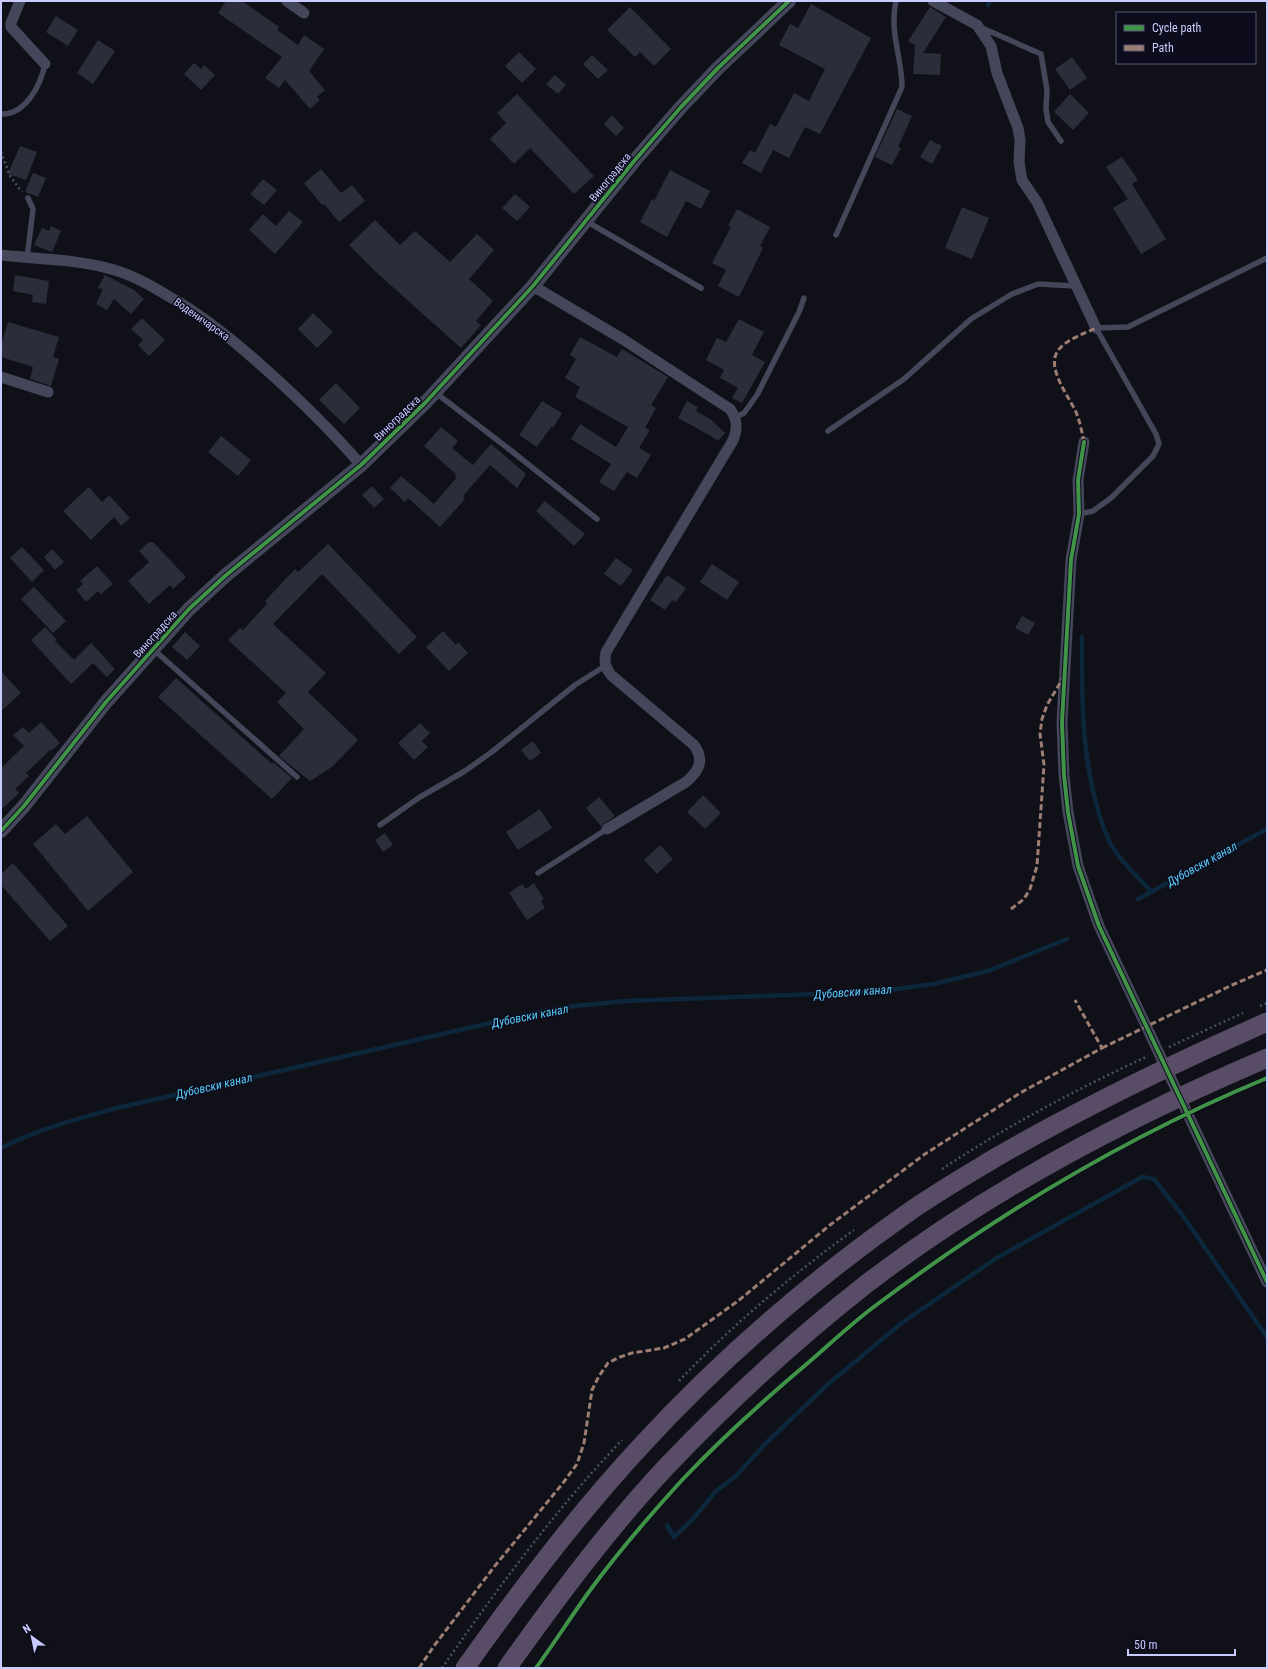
<svg xmlns="http://www.w3.org/2000/svg" width="1268" height="1669" font-family="'Roboto Condensed',sans-serif">
	<style>
		.lines { fill: none; stroke-linecap: round; stroke-linejoin: round }
		.stream { stroke: #0c273b; stroke-width: 4.5 }
		.building { fill: #2c2d3b }
		.path { stroke: #44545c; stroke-width: 2.5; stroke-dasharray: 2 3; stroke-linecap: butt }
		.service { stroke: #444759; stroke-width: 5.5 }
		.minor { stroke: #444759; stroke-width: 11 }
		.tertiary { stroke: #444759; stroke-width: 14 }
		.trunk { stroke: #584c66; stroke-width: 19 }
		.quiet { stroke: #9b7d72; stroke-width: 3; stroke-dasharray: 6 3; stroke-linecap: butt }
		.cycleway-casing { stroke: #0c0c1c; stroke-width: 6 }
		.cycleway { stroke: #419447; stroke-width: 4 }
		.labels { text-anchor: middle; stroke-width: 3; stroke-linejoin: round; paint-order: stroke }
		.street-label { font-size: 11px; fill: #c8cbfe; stroke: #0c0c1c }
		.water-label { font-size: 12px; font-style: italic; fill: #59cdfb; stroke: #0c0c1c }
	</style>
	<rect width="100%" height="100%" fill="#101018"/>
	<g class="lines">
		<!-- stream -->
		<path class="stream" d="M 988,5 L 990,1
			M 1082,637 C 1082,691 1081,737 1093,791 C 1097,809 1102,826 1110,843 C 1120,861 1137,876 1151,891
			M 1138,899 L 1267,829
			M 1,1148 C 38,1129 77,1119 117,1108 L 539,1012 L 574,1006 L 625,1001 L 875,992 L 933,984 L 988,971 L 1067,939
			M 667,1525 L 674,1537 L 692,1520 L 716,1491 L 735,1477 L 765,1444 L 827,1385 L 903,1322 L 995,1259 L 1142,1177 L 1154,1179 L 1183,1216 L 1267,1337"/>
	</g>
	<!-- building -->
	<path class="building" d="M 226,1 L 242,1 L 279,27 L 277,30 L 298,45 L 304,35 L 324,49 L 309,71 L 325,90 L 317,97 L 320,100 L 310,109 L 285,80 L 279,88 L 265,78 L 282,57 L 218,13 Z
		M 811,4 L 871,38 L 820,134 L 805,127 L 789,158 L 773,150 L 761,173 L 742,163 L 750,150 L 755,153 L 770,124 L 776,127 L 794,93 L 809,101 L 825,69 L 779,45 L 790,24 L 798,28 Z
		M 630,7 L 671,49 L 654,66 L 640,52 L 635,57 L 607,30 Z
		M 930,7 L 946,17 L 923,53 L 941,54 L 940,75 L 913,74 L 915,45 L 908,41 Z
		M 56,16 L 78,30 L 68,46 L 46,32 Z
		M 98,40 L 115,51 L 93,84 L 77,73 Z
		M 519,52 L 536,69 L 522,83 L 505,66 Z
		M 592,55 L 608,70 L 598,79 L 583,64 Z
		M 1072,57 L 1087,78 L 1070,90 L 1055,69 Z
		M 194,63 L 201,69 L 204,65 L 215,75 L 201,90 L 184,74 Z
		M 555,75 L 566,85 L 558,94 L 546,84 Z
		M 517,94 L 594,176 L 574,194 L 530,148 L 514,164 L 490,139 L 506,123 L 497,113 Z
		M 1070,94 L 1089,113 L 1073,130 L 1054,112 Z
		M 897,109 L 912,116 L 898,147 L 901,148 L 892,165 L 875,157 Z
		M 612,115 L 624,128 L 616,136 L 604,124 Z
		M 930,140 L 942,146 L 932,164 L 920,157 Z
		M 20,146 L 37,152 L 26,180 L 8,174 Z
		M 1122,157 L 1138,180 L 1132,184 L 1166,239 L 1141,254 L 1113,208 L 1128,199 L 1106,167 Z
		M 321,169 L 341,193 L 352,185 L 365,201 L 339,222 L 324,204 L 322,205 L 304,183 Z
		M 670,170 L 710,191 L 701,209 L 686,201 L 667,237 L 640,222 L 652,199 L 654,201 Z
		M 33,173 L 46,178 L 38,197 L 25,192 Z
		M 263,179 L 277,190 L 264,205 L 250,194 Z
		M 515,194 L 530,207 L 517,221 L 502,208 Z
		M 962,207 L 989,218 L 972,259 L 945,248 Z
		M 737,209 L 770,227 L 760,246 L 763,248 L 739,297 L 718,286 L 726,270 L 712,263 L 731,227 L 728,226 Z
		M 289,211 L 303,222 L 275,254 L 249,230 L 263,214 L 276,226 Z
		M 375,220 L 400,245 L 415,231 L 450,262 L 477,234 L 494,250 L 469,279 L 493,301 L 476,321 L 481,325 L 461,348 L 376,272 L 349,245 Z
		M 51,226 L 61,231 L 52,252 L 34,245 L 42,228 L 49,231 Z
		M 15,275 L 49,281 L 46,304 L 32,302 L 33,295 L 13,291 Z
		M 105,275 L 134,290 L 144,299 L 131,314 L 114,299 L 107,310 L 96,304 L 103,289 L 98,288 Z
		M 313,313 L 333,332 L 317,348 L 298,329 Z
		M 142,318 L 165,340 L 149,356 L 138,345 L 143,340 L 131,329 Z
		M 739,319 L 764,332 L 752,355 L 765,362 L 742,403 L 732,398 L 738,388 L 720,378 L 724,370 L 706,360 L 717,338 L 726,342 Z
		M 8,322 L 59,337 L 53,357 L 59,359 L 51,386 L 30,379 L 33,367 L 1,357 L 1,345 Z
		M 580,337 L 617,357 L 622,349 L 668,377 L 651,405 L 656,408 L 645,428 L 650,430 L 639,448 L 651,455 L 637,478 L 627,472 L 614,491 L 599,482 L 611,464 L 571,439 L 580,424 L 616,447 L 628,427 L 575,397 L 580,387 L 565,378 L 576,359 L 570,355 Z
		M 336,383 L 360,408 L 344,424 L 319,400 Z
		M 542,401 L 562,413 L 553,428 L 551,427 L 537,447 L 519,435 Z
		M 687,401 L 698,407 L 696,411 L 710,419 L 725,433 L 718,441 L 711,436 L 678,418 Z
		M 441,427 L 458,441 L 452,448 L 473,465 L 491,444 L 526,474 L 517,488 L 490,465 L 463,496 L 465,499 L 440,527 L 408,498 L 405,502 L 390,488 L 401,476 L 434,504 L 457,477 L 454,475 L 456,474 L 424,446 Z
		M 221,436 L 251,460 L 238,476 L 208,452 Z
		M 372,486 L 384,499 L 374,508 L 362,495 Z
		M 89,487 L 102,502 L 109,495 L 130,518 L 121,526 L 114,517 L 91,540 L 63,511 Z
		M 545,501 L 585,534 L 574,546 L 536,511 Z
		M 149,542 L 153,542 L 186,577 L 173,589 L 170,585 L 149,604 L 128,581 L 149,562 L 139,551 Z
		M 328,544 L 417,637 L 399,654 L 322,574 L 273,624 L 326,673 L 308,692 L 358,740 L 332,767 L 310,781 L 279,756 L 304,729 L 277,702 L 286,693 L 228,640 L 240,628 L 243,630 L 267,604 L 265,601 L 295,569 L 298,572 Z
		M 22,547 L 44,570 L 32,582 L 10,558 Z
		M 52,549 L 64,562 L 55,570 L 44,557 Z
		M 616,558 L 633,570 L 621,586 L 604,574 Z
		M 712,564 L 739,582 L 727,600 L 700,582 Z
		M 97,566 L 113,584 L 101,594 L 98,591 L 86,602 L 76,590 L 83,584 L 80,581 Z
		M 667,575 L 686,588 L 676,602 L 672,600 L 665,610 L 650,600 Z
		M 34,587 L 66,621 L 53,633 L 21,599 Z
		M 1022,616 L 1035,623 L 1028,635 L 1015,628 Z
		M 45,627 L 56,639 L 55,641 L 74,660 L 91,643 L 115,669 L 107,677 L 93,663 L 71,684 L 31,640 Z
		M 443,631 L 456,645 L 458,642 L 468,653 L 449,671 L 426,647 Z
		M 185,632 L 200,646 L 187,660 L 172,647 Z
		M 1,671 L 21,693 L 1,711 Z
		M 176,678 L 272,764 L 273,762 L 292,778 L 272,799 L 158,697 Z
		M 41,722 L 60,743 L 51,751 L 50,750 L 26,773 L 29,776 L 15,789 L 19,793 L 1,810 L 1,768 L 24,746 L 13,735 L 23,727 L 29,733 Z
		M 420,723 L 430,733 L 422,741 L 428,747 L 414,760 L 398,743 Z
		M 533,741 L 541,753 L 530,761 L 521,750 Z
		M 703,795 L 721,813 L 705,829 L 687,812 Z
		M 599,797 L 615,816 L 601,826 L 586,808 Z
		M 540,809 L 552,828 L 518,850 L 506,832 Z
		M 87,816 L 133,872 L 88,911 L 33,844 L 56,824 L 65,834 Z
		M 385,833 L 393,845 L 383,852 L 375,840 Z
		M 660,845 L 673,859 L 657,874 L 644,860 Z
		M 13,863 L 68,926 L 50,941 L 1,885 L 1,874 Z
		M 534,883 L 544,899 L 541,901 L 545,908 L 527,920 L 509,893 L 522,884 L 526,889 Z"/>
	<g class="lines">
		<!-- path -->
		<path class="path" d="M 1,152 L 10,176 L 22,192
			M 1260,1006 L 1267,1003
			M 1169,1047 L 1243,1013
			M 942,1169 C 1007,1126 1077,1089 1148,1056
			M 679,1381 C 732,1325 792,1275 854,1230
			M 442,1668 C 497,1589 555,1510 622,1440"/>
		<!-- service -->
		<path class="service" d="M 980,27 L 1041,54 L 1047,90 L 1046,109 L 1048,122 L 1061,141
			M 1,114 C 26,115 41,84 45,64
			M 586,221 L 701,288
			M 836,235 L 902,87 C 902,57 889,32 896,1
			M 27,258 L 33,209 L 28,198
			M 436,393 L 509,449 L 597,519
			M 736,417 L 744,413 L 757,395 L 799,312 L 804,298
			M 828,431 L 904,379 L 971,319 L 1012,294 L 1038,284 L 1076,286
			M 1079,514 L 1093,511 L 1111,498 L 1153,456 L 1159,444 L 1156,434 L 1096,328 L 1128,327 L 1267,258
			M 153,649 L 297,777
			M 380,825 L 420,797 L 465,771 L 493,751 L 575,685 L 605,666
			M 538,873 L 607,829"/>
		<!-- minor -->
		<path class="minor" d="M 20,1 L 11,23 L 11,27 L 45,64
			M 287,1 L 304,13
			M 933,1 L 977,25 L 991,46 L 997,73 L 1018,128 L 1020,140 L 1019,162 L 1022,180 L 1037,202 L 1096,328
			M 1,255 C 36,259 73,259 107,268 C 129,273 150,285 170,297 C 204,316 233,340 262,366 C 297,397 330,429 361,465
			M 533,286 L 624,340 L 730,409 C 738,420 738,430 732,442 L 606,652 C 604,662 605,667 611,675 L 694,745 C 705,760 699,771 686,782 L 607,829
			M 1,377 L 48,392
			M 1084,442 L 1078,480 L 1079,514 L 1071,560 L 1062,722 L 1064,775 L 1068,812 L 1078,866 L 1099,926 L 1267,1282"/>
		<!-- tertiary -->
		<path class="tertiary" d="M 1,831 L 24,806 L 106,702 L 189,609 L 225,576 L 361,465 L 425,403 L 533,286 L 635,160 L 681,107 L 718,68 L 789,1"/>
		<!-- trunk -->
		<path class="trunk" d="M 465,1668 C 520,1591 577,1515 641,1446 C 721,1359 810,1282 906,1214 C 934,1194 965,1176 995,1158 C 1083,1107 1174,1063 1267,1022
			M 507,1668 C 557,1598 608,1529 667,1466 C 729,1401 795,1340 865,1285 C 987,1191 1126,1118 1267,1058"/>
		<!-- quiet -->
		<path class="quiet" d="M 1084,442 C 1082,432 1080,422 1076,412 C 1069,397 1047,369 1057,352 C 1064,340 1084,334 1096,328
			M 1011,909 L 1024,899 L 1030,889 L 1037,866 L 1044,765 L 1040,734 L 1042,719 L 1047,705 L 1063,678
			M 1102,1048 L 1232,985 L 1267,970
			M 419,1668 L 434,1646 L 494,1567 L 563,1483 L 577,1464 L 584,1443 L 592,1390 L 599,1376 L 608,1363 L 620,1357 L 632,1353 L 664,1348 L 685,1339 L 738,1301 L 830,1225 L 925,1154 L 1020,1093 L 1102,1048 L 1075,1000"/>
		<!-- cycleway casing -->
		<g class="cycleway-casing">
			<path id="cycleway" d="M 1084,442 L 1078,480 L 1079,514 L 1071,560 L 1062,722 L 1064,775 L 1068,812 L 1078,866 L 1099,926 L 1267,1282
				M 1,831 L 24,806 L 106,702 L 189,609 L 225,576 L 361,465 L 425,403 L 533,286 L 635,160 L 681,107 L 718,68 L 789,1
				M 536,1668 C 555,1642 572,1615 591,1589 C 619,1551 651,1514 683,1479 C 723,1437 765,1399 809,1362 C 831,1343 852,1323 875,1306 C 996,1215 1127,1136 1267,1078"/>
		</g>
		<!-- cycleway -->
		<use href="#cycleway" class="cycleway"/>
	</g>
	<g class="labels">
		<!-- street labels -->
		<g class="street-label">
			<text transform="translate(610 177) rotate(-51)" y="4">Виноградска</text>
			<text transform="translate(202 319) rotate(35)" y="4">Воденичарска</text>
			<text transform="translate(397 418) rotate(-44)" y="4">Виноградска</text>
			<text transform="translate(155 634) rotate(-48)" y="4">Виноградска</text>
		</g>
		<!-- water labels -->
		<g class="water-label">
			<text transform="translate(1202 864) rotate(-29)" y="4">Дубовски канал</text>
			<text transform="translate(853 992) rotate(-4)" y="4">Дубовски канал</text>
			<text transform="translate(530 1016) rotate(-11)" y="4">Дубовски канал</text>
			<text transform="translate(214 1086) rotate(-13)" y="4">Дубовски канал</text>
		</g>
	</g>
	<!-- border -->
	<rect width="1268" height="1669" fill="none" stroke="#c8cbfe" stroke-width="4"/>
	<!-- legend -->
	<rect x="1116" y="12" width="140" height="52" fill="#0c0c1c" stroke="#575876"/>
	<rect x="1124" y="25" width="20" height="6" fill="#419447" stroke="#575876"/>
	<text x="1152" y="32" font-size="12" fill="#c8cbfe">Cycle path</text>
	<rect x="1124" y="45" width="20" height="6" fill="#9b7d72" stroke="#575876"/>
	<text x="1152" y="52" font-size="12" fill="#c8cbfe">Path</text>
	<!-- north arrow -->
	<g transform="translate(32 1637) rotate(327)" stroke="#0c0c1c" stroke-width="3" paint-order="stroke">
	<path d="M0-3L7 15L0 10L-7 15Z" fill="#c8cbfe"/>
	<text y="-6" font-size="11" font-weight="bold" text-anchor="middle" fill="#c8cbfe">N</text>
	</g>
	<!-- scale -->
	<path d="M1128 1649v6h107v-6" fill="none" stroke="#c8cbfe" stroke-width="2"/>
	<text x="1134" y="1649" font-size="12" fill="#c8cbfe" stroke="#0c0c1c" stroke-width="3" paint-order="stroke">50 m</text>
</svg>
